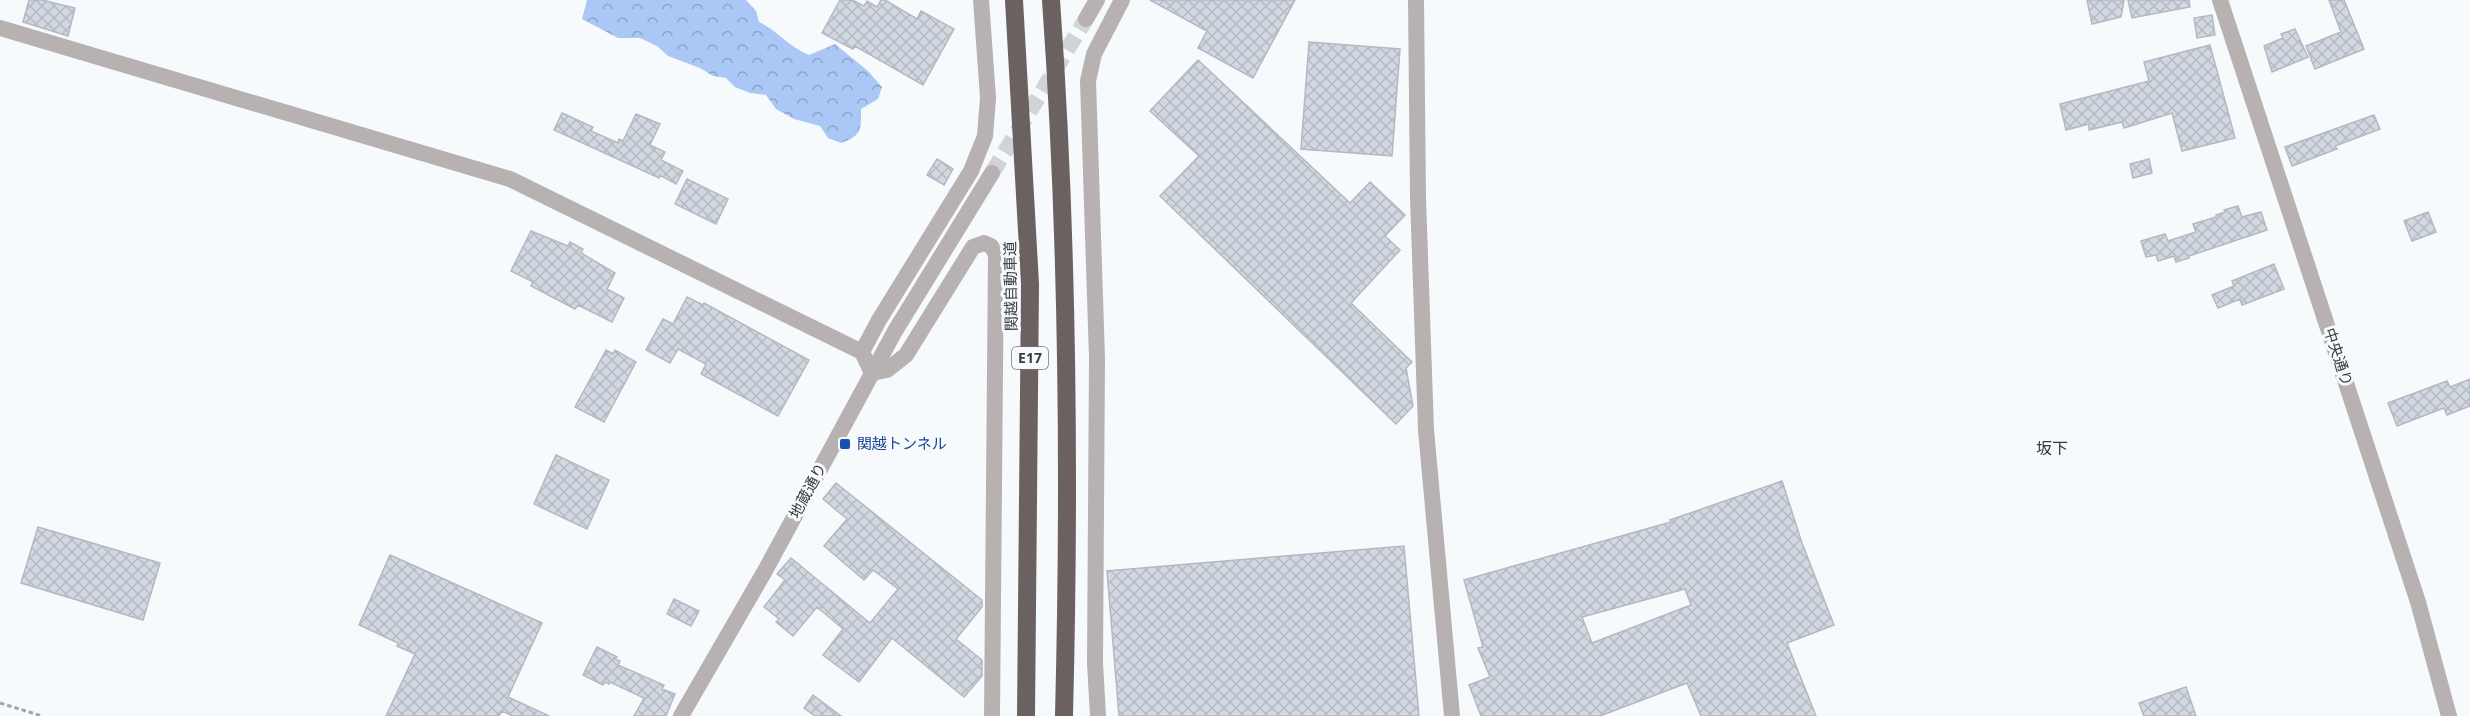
<svg xmlns="http://www.w3.org/2000/svg" width="2470" height="716" font-family="'Open Sans','Noto Sans JP',sans-serif">
	<style>
		.forest { fill: url(#forest-crowns) }
		.building { fill: url(#building-cross-hatch); stroke: #b3b8c1; stroke-width: 1.5; fill-rule: evenodd }
		.lines { fill: none; stroke-linecap: round; stroke-linejoin: round }
		.tertiary-tunnel { stroke: #d1d4d7; stroke-width: 16; stroke-dasharray: 16 8; stroke-linecap: butt }
		.path { stroke: #a2a5a8; stroke-width: 3; stroke-dasharray: 4.5 3; stroke-linecap: butt }
		.minor { stroke: #b7b1b2; stroke-width: 16 }
		.tertiary { stroke: #b7b1b2; stroke-width: 16 }
		.motorway { stroke: #6b6161; stroke-width: 18 }
		.transit-dot { fill: #1a4fb4; stroke: #f7fafd; stroke-width: 2 }
		.labels { text-anchor: middle; stroke-width: 6; stroke-linejoin: round; paint-order: stroke }
		.shield { fill: #f7fafd; stroke: #717477; stroke-width: 1.5 }
		.shield-label { font-size: 14px; font-weight: bold; fill: #383a3e }
		.street-label { font-size: 15px; fill: #383a3e; stroke: #f7fafd }
		.transit-label { font-size: 15px; fill: #164399; stroke: #f7fafd; text-anchor: start }
		.neighbourhood-label { font-size: 16px; fill: #383a3e; stroke: #f7fafd }
	</style>
	<defs>
		<pattern id="forest-crowns" width="20" height="18" patternUnits="userSpaceOnUse" patternTransform="scale(1.5)"><rect width="20" height="18" fill="#aac7f5"/><path d="M2 6a3 3 0 1 1 6 0M12 15a3 3 0 1 1 6 0" fill="none" stroke="#8ba3c8"/></pattern>
		<pattern id="building-cross-hatch" width="8" height="8" patternUnits="userSpaceOnUse" patternTransform="scale(1.5)"><rect width="8" height="8" fill="#d2d8e1"/><path d="M0 0l8 8M0 8l8-8" fill="none" stroke="#b5bac2"/></pattern>
	</defs>
	<rect width="100%" height="100%" fill="#f7fafd"/>
	<!-- forest -->
	<path class="forest" d="M 587,0 L 746,0 L 756,11 L 759,22 C 778,31 790,48 809,55 L 835,44 L 868,71 L 882,87 L 878,99 L 861,109 C 861,130 862,135 841,143 L 828,138 L 820,126 L 794,119 L 776,109 L 766,95 L 750,93 L 735,87 L 726,78 L 713,76 L 700,68 L 668,56 L 657,46 L 640,38 L 618,38 L 582,19 Z"/>
	<!-- building -->
	<path class="building" d="M 29,0 L 42,0 L 75,8 L 68,36 L 23,22 Z
		M 840,0 L 852,0 L 864,6 L 867,1 L 877,7 L 881,0 L 885,0 L 917,19 L 921,11 L 954,29 L 923,85 L 855,46 L 853,49 L 822,33 Z
		M 1150,0 L 1295,0 L 1253,78 L 1198,48 L 1207,31 Z
		M 2087,0 L 2124,0 L 2121,17 L 2092,24 Z
		M 2128,0 L 2189,0 L 2190,7 L 2132,18 Z
		M 2329,0 L 2344,0 L 2364,49 L 2315,69 L 2306,46 L 2341,32 Z
		M 2212,15 L 2215,35 L 2197,38 L 2194,18 Z
		M 2295,29 L 2308,57 L 2272,72 L 2264,46 L 2283,38 L 2281,34 Z
		M 1309,42 L 1400,49 L 1392,156 L 1301,149 Z
		M 2210,45 L 2235,138 L 2182,151 L 2172,113 L 2124,128 L 2122,122 L 2089,130 L 2089,124 L 2066,130 L 2060,104 L 2149,81 L 2144,62 Z
		M 1198,60 L 1350,203 L 1370,182 L 1405,215 L 1385,236 L 1400,250 L 1351,303 L 1412,362 L 1406,368 L 1413,406 L 1396,424 L 1160,196 L 1199,156 L 1150,111 Z
		M 562,113 L 593,127 L 591,131 L 618,143 L 619,139 L 623,141 L 636,114 L 660,124 L 650,145 L 665,152 L 661,160 L 683,171 L 676,184 L 660,175 L 659,178 L 554,130 Z
		M 2374,115 L 2380,129 L 2335,146 L 2337,149 L 2292,166 L 2285,147 Z
		M 937,159 L 953,169 L 944,185 L 927,175 Z
		M 2149,159 L 2152,173 L 2133,178 L 2130,164 Z
		M 687,179 L 728,199 L 716,224 L 675,204 Z
		M 2238,206 L 2242,217 L 2261,212 L 2267,230 L 2189,256 L 2189,258 L 2176,262 L 2174,256 L 2158,261 L 2156,255 L 2146,257 L 2141,241 L 2165,234 L 2168,241 L 2196,232 L 2193,224 L 2216,217 L 2216,215 L 2225,212 L 2224,210 Z
		M 2428,212 L 2436,232 L 2412,241 L 2404,221 Z
		M 531,231 L 568,246 L 570,242 L 583,249 L 581,253 L 615,273 L 607,289 L 624,298 L 612,322 L 578,305 L 575,309 L 531,286 L 533,282 L 511,271 Z
		M 2274,264 L 2284,289 L 2242,305 L 2240,299 L 2218,308 L 2212,295 L 2234,286 L 2232,281 Z
		M 687,297 L 703,305 L 704,303 L 809,360 L 778,416 L 701,374 L 706,364 L 678,349 L 670,363 L 646,350 L 663,319 L 673,324 Z
		M 606,350 L 613,354 L 615,350 L 636,362 L 604,422 L 575,407 Z
		M 2470,379 L 2470,406 L 2447,415 L 2444,408 L 2397,426 L 2388,403 L 2447,381 L 2450,387 Z
		M 556,455 L 609,480 L 587,529 L 534,504 Z
		M 1782,481 L 1802,543 L 1834,625 L 1787,643 L 1816,716 L 1701,716 L 1687,683 L 1600,716 L 1481,716 L 1469,685 L 1490,677 L 1478,648 L 1483,647 L 1464,580 L 1671,522 L 1670,520 ZM 1685,589 L 1691,605 L 1592,643 L 1582,617 Z
		M 836,483 L 982,600 L 982,607 L 956,639 L 982,660 L 982,676 L 964,697 L 892,638 L 859,682 L 823,655 L 843,629 L 817,607 L 793,636 L 776,622 L 779,619 L 764,607 L 785,580 L 777,574 L 791,558 L 870,623 L 898,589 L 873,570 L 864,580 L 824,546 L 847,519 L 823,499 Z
		M 38,527 L 160,563 L 143,620 L 21,583 Z
		M 1404,546 L 1419,716 L 1119,716 L 1107,571 Z
		M 390,555 L 542,623 L 508,697 L 549,716 L 512,716 L 502,711 L 499,716 L 386,716 L 415,654 L 397,646 L 398,643 L 359,625 Z
		M 674,599 L 699,611 L 691,626 L 667,614 Z
		M 597,647 L 617,657 L 615,659 L 620,661 L 618,665 L 664,685 L 662,689 L 675,694 L 666,716 L 634,716 L 644,698 L 610,682 L 609,684 L 605,682 L 603,685 L 583,675 Z
		M 2186,687 L 2196,716 L 2144,716 L 2139,703 Z
		M 813,695 L 841,716 L 815,716 L 804,708 Z"/>
	<g class="lines">
		<!-- tertiary-tunnel -->
		<path class="tertiary-tunnel" d="M 992,173 L 1086,19"/>
		<!-- path -->
		<path class="path" d="M 0,703 L 42,716"/>
		<!-- minor -->
		<path class="minor" d="M 0,28 L 510,179 L 862,352 L 872,373 L 887,370 L 906,355 L 973,247 L 984,243 L 991,246 L 996,254 L 992,716
			M 862,352 L 879,320 L 971,171 L 985,136 L 988,98 L 981,0
			M 1098,716 L 1095,663 L 1097,358 L 1088,81 L 1094,54 L 1122,0"/>
		<!-- tertiary -->
		<path class="tertiary" d="M 1416,0 L 1418,198 L 1426,430 L 1452,716
			M 2220,0 L 2418,602 L 2449,716
			M 1086,19 L 1097,0
			M 681,716 L 766,569 L 895,331 L 992,173"/>
		<!-- motorway -->
		<path class="motorway" d="M 1014,0 L 1030,284 L 1026,716
			M 1051,0 C 1068,238 1070,477 1064,716"/>
	</g>
	<!-- markers -->
	<rect class="transit-dot" x="839" y="438" width="12" height="12" rx="3"/>
	<g class="labels">
		<!-- shield labels -->
		<rect class="shield" x="1012" y="347" width="36" height="22" rx="4.5"/>
		<g class="shield-label">
			<text x="1030" y="363">E17</text>
		</g>
		<!-- street labels -->
		<g class="street-label">
			<text transform="translate(1011 286) rotate(-91)" y="5">関越自動車道</text>
			<text transform="translate(2338 357) rotate(72)" y="5">中央通り</text>
			<text transform="translate(808 491) rotate(-62)" y="5">地蔵通り</text>
		</g>
		<!-- transit labels -->
		<g class="transit-label">
			<text x="857" y="449">関越トンネル</text>
		</g>
		<!-- neighbourhood labels -->
		<g class="neighbourhood-label">
			<text x="2052" y="454">坂下</text>
		</g>
	</g>
</svg>
